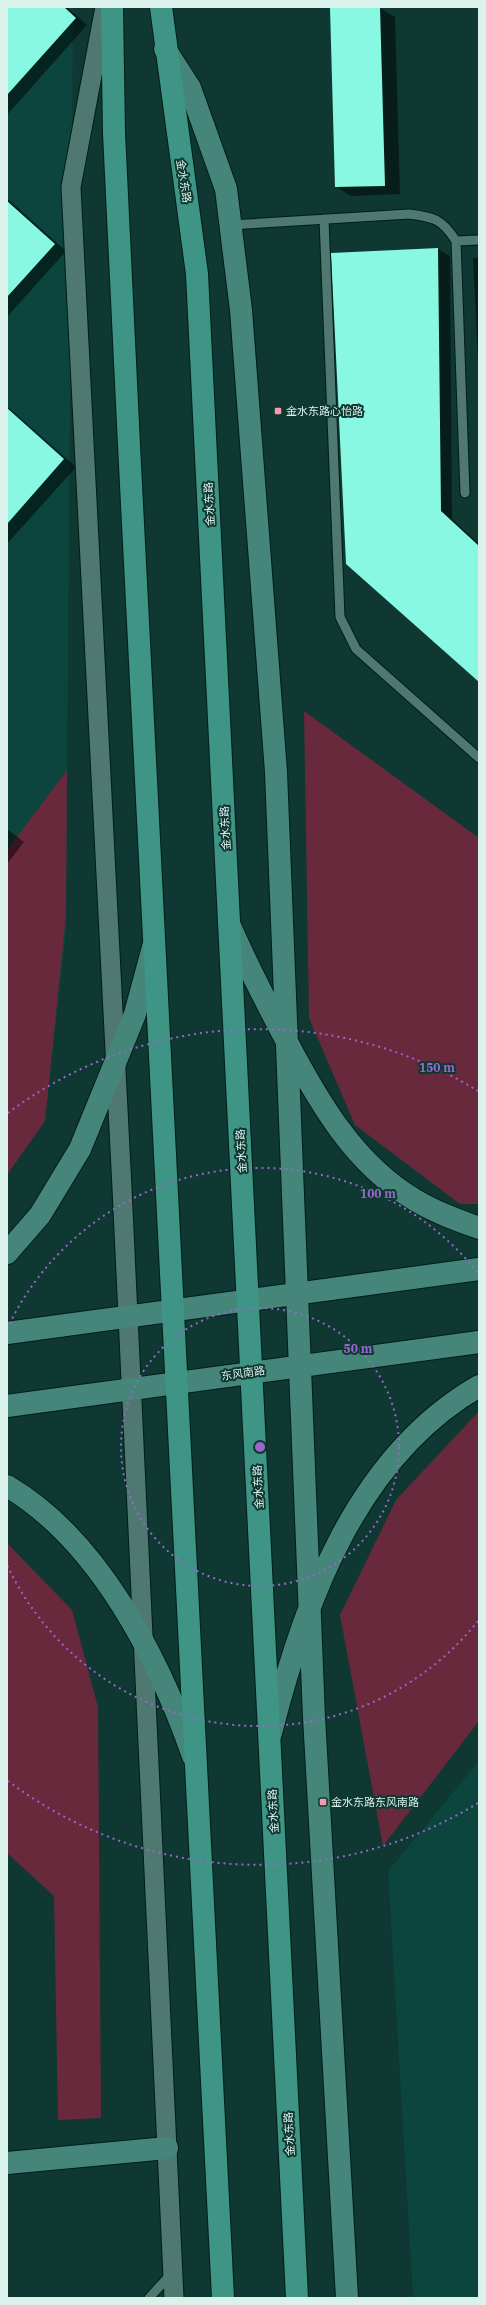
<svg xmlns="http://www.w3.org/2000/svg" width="486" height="2305" font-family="'IBM Plex Serif','Noto Sans SC',serif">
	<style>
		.built { fill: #0b453d }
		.green { fill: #68293d }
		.shadow { fill: #0007 }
		.building { fill: #89f8e2 }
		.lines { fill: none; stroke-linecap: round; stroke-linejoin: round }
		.lane-casing { stroke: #001e19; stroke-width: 11 }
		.street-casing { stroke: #001e19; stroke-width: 21 }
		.secondary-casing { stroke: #001e19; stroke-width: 24 }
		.primary-casing { stroke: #001e19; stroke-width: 24 }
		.lane { stroke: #4f7870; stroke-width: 9 }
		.street { stroke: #4f7870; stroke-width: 19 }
		.secondary { stroke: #46867a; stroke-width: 22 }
		.primary { stroke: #3e9485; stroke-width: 22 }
		.ring { fill: none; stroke: #9867cc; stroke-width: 2; stroke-dasharray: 2 4 }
		.poi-dot { fill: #f19ab2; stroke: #0e3831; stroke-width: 1.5 }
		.labels { text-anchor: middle; stroke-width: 4; stroke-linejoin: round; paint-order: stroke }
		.street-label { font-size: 11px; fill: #dbf1eb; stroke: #0e3831 }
		.poi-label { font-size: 11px; fill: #dbf1eb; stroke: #0e3831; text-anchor: start }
		.centre { fill: #9867cc; stroke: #0e3831; stroke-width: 2 }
		.ring-label { font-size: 12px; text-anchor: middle; font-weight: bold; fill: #9867cc; stroke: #0e3831; stroke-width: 4; stroke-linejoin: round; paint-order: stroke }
	</style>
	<rect width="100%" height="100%" fill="#0e3831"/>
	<!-- built -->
	<path class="built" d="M 7,7 L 73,7 L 66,932 L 45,1121 L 7,1174 Z
		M 479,1761 L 479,2298 L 413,2298 L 388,1871 Z"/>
	<!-- green -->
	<path class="green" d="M 304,711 L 479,838 L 479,1204 L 460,1204 L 355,1125 L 309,1018 Z
		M 67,770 L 66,915 L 45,1121 L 7,1175 L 7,850 Z
		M 479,1411 L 479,1721 L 383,1846 L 340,1615 L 396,1500 Z
		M 7,1543 L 72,1610 L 98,1707 L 101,2118 L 58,2120 L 54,1896 L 7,1853 Z"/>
	<!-- shadow -->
	<path class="shadow" d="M 7,7 L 67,7 L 87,25 L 7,115 Z
		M 380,8 L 395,17 L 400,194 L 351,196 L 336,187 Z
		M 7,198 L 66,251 L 7,317 Z
		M 438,249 L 450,256 L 452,519 L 479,544 L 479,681 L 347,564 Z
		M 473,258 L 479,258 L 479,384 Z
		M 7,406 L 76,467 L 7,544 Z
		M 7,829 L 24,842 L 7,864 Z"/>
	<!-- building -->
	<path class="building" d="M 7,7 L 64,7 L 76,18 L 7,95 Z
		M 380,7 L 385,186 L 335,187 L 330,8 Z
		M 7,201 L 55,244 L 7,297 Z
		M 438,248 L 441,511 L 479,546 L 479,682 L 346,564 L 331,253 Z
		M 7,408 L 64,459 L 7,524 Z"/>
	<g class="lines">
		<!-- lane casing -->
		<g class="lane-casing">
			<path id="lane" d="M 324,219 L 340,617 L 356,649 L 479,758
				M 230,225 L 409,214 C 434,217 442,219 456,241 L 465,493
				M 456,241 L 479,240
				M 149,2298 L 172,2273"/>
		</g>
		<!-- street casing -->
		<g class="street-casing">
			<path id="street" d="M 105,7 L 71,187 L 122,1188 L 174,2298"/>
		</g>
		<!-- secondary casing -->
		<g class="secondary-casing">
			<path id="secondary" d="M 165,49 L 190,88 L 226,189 L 241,310 L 276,772 L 314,1717 L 347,2298
				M 230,926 C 247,965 266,1002 286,1040 C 318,1101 354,1164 415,1200 C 435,1212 457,1220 479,1228
				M 7,1253 L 40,1215 L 80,1149 L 135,1014 L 153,947
				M 7,1333 L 479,1269
				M 7,1406 L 479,1342
				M 7,1486 C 99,1540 159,1659 193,1756
				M 271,1733 C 304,1602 356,1457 479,1386
				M 7,2163 L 167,2148"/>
		</g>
		<!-- primary casing -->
		<g class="primary-casing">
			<path id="primary" d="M 112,7 L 114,133 L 129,445 L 223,2298
				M 161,7 L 197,274 L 297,2298"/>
		</g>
		<!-- lane -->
		<use href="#lane" class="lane"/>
		<!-- street -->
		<use href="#street" class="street"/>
		<!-- secondary -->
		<use href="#secondary" class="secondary"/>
		<!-- primary -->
		<use href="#primary" class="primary"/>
	</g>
	<!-- distance rings -->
	<g class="ring">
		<circle cx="260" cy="1447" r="139"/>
		<path d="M478 1621A279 279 0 0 1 7 1565M7 1329A279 279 0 0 1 478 1273"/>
		<path d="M478 1803A418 418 0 0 1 8 1781M8 1113A418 418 0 0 1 478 1091"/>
	</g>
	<!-- markers -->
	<g class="poi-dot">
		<rect x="274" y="407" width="8" height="8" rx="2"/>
		<rect x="319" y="1798" width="8" height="8" rx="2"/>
	</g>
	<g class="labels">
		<!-- street labels -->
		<g class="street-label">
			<text transform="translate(184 181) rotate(81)" y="4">金水东路</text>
			<text transform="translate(209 504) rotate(-93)" y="4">金水东路</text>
			<text transform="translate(225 828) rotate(-93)" y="4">金水东路</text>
			<text transform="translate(241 1151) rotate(-93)" y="4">金水东路</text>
			<text transform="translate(243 1373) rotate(-8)" y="4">东风南路</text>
			<text transform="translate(258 1487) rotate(-93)" y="4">金水东路</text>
			<text transform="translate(273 1811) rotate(-93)" y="4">金水东路</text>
			<text transform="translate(289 2134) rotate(-93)" y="4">金水东路</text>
		</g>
		<!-- poi labels -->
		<g class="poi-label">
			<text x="286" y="415">金水东路心怡路</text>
			<text x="331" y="1806">金水东路东风南路</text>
		</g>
	</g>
	<circle cx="260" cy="1447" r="6" class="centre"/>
	<g class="ring-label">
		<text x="437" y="1072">150 m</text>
		<text x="378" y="1198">100 m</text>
		<text x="358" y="1353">50 m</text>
	</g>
	<!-- border -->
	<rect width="486" height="2305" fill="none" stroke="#dbf1eb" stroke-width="16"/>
</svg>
